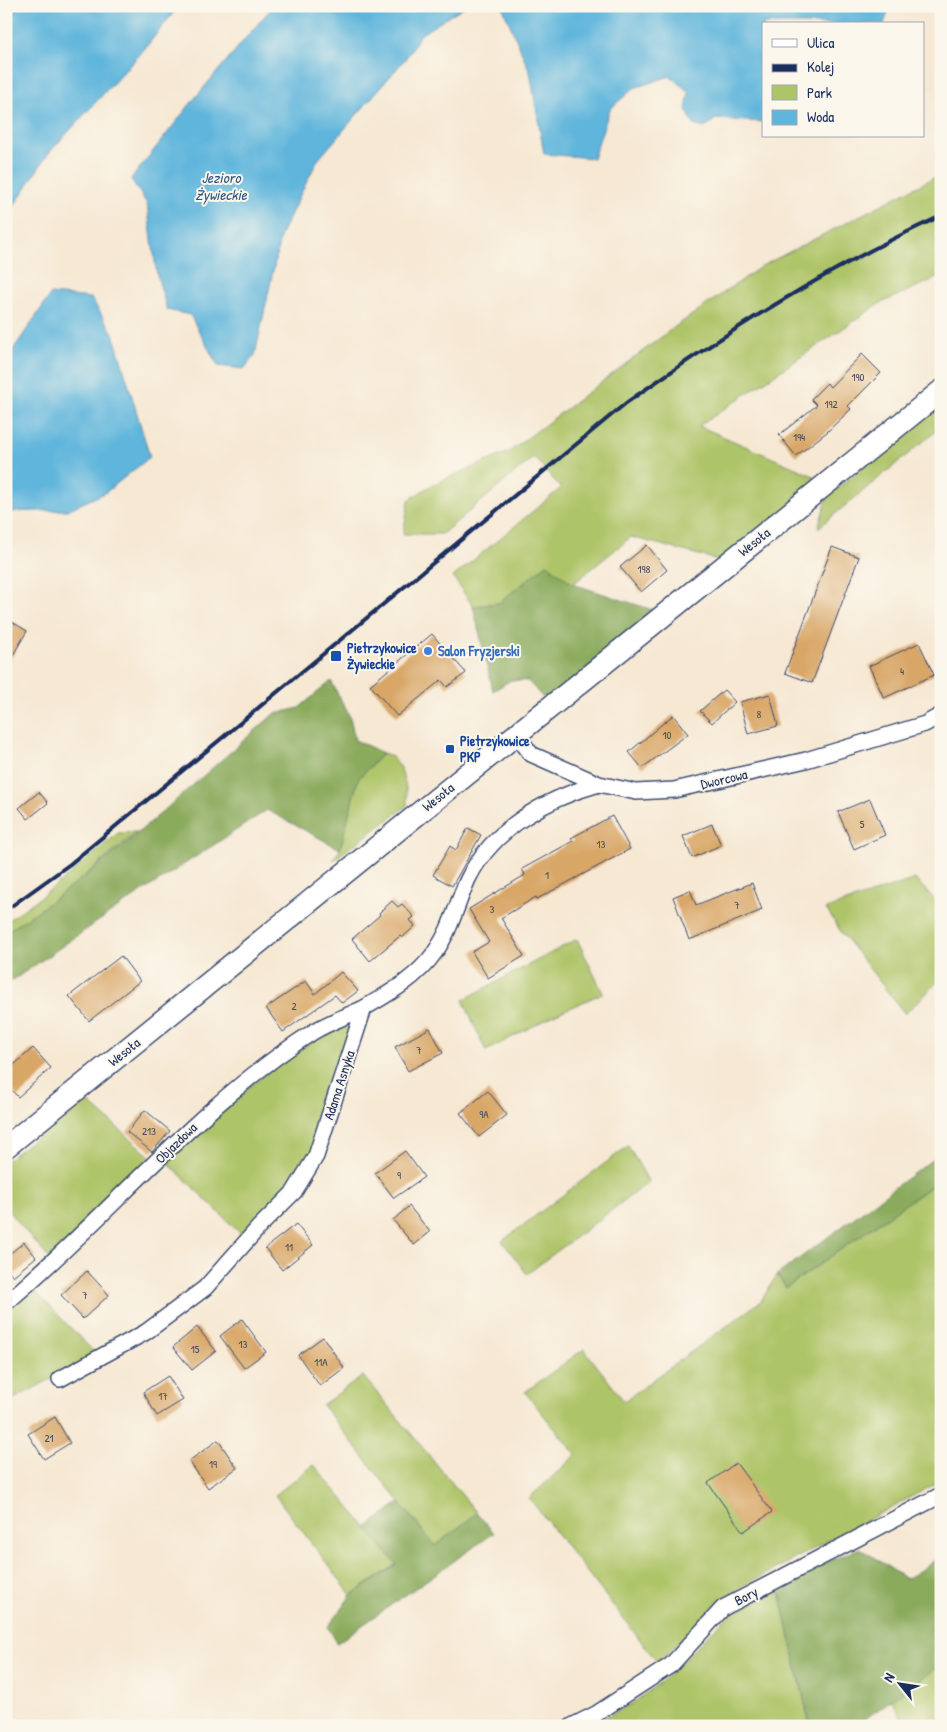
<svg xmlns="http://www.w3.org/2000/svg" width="947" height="1732" font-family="'Patrick Hand',sans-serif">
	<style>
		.green { fill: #aec468; stroke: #647a63 }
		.forest { fill: #8aaa5c; stroke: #526c5d }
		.water { fill: #5fb5dc; stroke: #3d729d }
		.building { fill: #d8a666 }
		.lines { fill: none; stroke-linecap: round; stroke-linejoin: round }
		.street-casing { stroke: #3c4b70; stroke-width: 18 }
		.secondary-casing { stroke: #3c4b70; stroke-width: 24 }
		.street { stroke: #fff; stroke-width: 15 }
		.secondary { stroke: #fff; stroke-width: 21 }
		.rail { stroke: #1b2f5e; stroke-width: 4 }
		.shop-dot { fill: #3f7fe0; stroke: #fbf7ec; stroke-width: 2 }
		.transit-dot { fill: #1a4fb4; stroke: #fbf7ec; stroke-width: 2 }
		.labels { text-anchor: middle; stroke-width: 4; stroke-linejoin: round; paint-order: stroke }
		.number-label { font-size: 11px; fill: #4a4d60 }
		.street-label { font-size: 14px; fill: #1b2f5e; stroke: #fbf7ec }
		.transit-label { font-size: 14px; font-weight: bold; fill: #164399; stroke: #fbf7ec; text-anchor: start }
		.shop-label { font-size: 14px; font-weight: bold; fill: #366cbe; stroke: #fbf7ec; text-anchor: start }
		.water-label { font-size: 15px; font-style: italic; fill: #2f5784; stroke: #fbf7ec }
	</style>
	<rect width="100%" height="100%" fill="#fbf7ec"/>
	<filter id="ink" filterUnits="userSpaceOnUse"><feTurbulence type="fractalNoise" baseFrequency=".02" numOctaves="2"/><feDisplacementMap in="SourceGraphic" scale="10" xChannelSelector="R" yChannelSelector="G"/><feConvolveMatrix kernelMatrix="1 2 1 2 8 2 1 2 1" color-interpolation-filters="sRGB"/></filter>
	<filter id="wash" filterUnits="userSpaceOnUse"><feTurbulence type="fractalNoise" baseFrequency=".0096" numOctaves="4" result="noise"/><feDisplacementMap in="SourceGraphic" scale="20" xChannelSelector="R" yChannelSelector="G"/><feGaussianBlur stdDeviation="1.12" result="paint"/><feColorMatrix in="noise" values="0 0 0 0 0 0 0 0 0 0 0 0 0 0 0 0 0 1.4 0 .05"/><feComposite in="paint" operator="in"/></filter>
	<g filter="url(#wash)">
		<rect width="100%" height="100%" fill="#f6e8d3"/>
		<!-- green -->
		<path class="green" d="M 941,174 L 941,276 L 879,304 L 699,426 L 814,476 L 819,489 L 729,563 L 631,537 L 573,584 L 547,564 L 499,603 L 473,606 L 453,577 L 561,488 L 534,457 L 442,534 L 403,534 L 409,500 L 433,484 L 509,452 L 672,329 L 762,266 Z
			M 941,404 L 941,427 L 818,528 L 828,496 Z
			M 383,753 C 387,754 392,756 394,759 C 404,770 408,792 407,806 L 333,860 L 340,849 L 358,779 Z
			M 137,832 L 53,902 L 6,932 L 6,922 L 61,882 L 118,833 Z
			M 915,879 L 941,906 L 941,979 L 905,1014 L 841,932 L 826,909 Z
			M 577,939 L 603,993 L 558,1013 L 486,1051 L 463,1000 Z
			M 346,1022 L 351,1024 L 353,1029 L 314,1150 L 291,1185 L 243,1236 L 164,1159 L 208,1117 L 296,1052 L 336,1026 Z
			M 85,1099 L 152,1158 L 51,1261 L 6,1208 L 6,1161 Z
			M 628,1146 L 649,1182 L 527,1274 L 502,1241 Z
			M 941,1179 L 941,1481 L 749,1583 L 715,1605 L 658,1663 L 529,1498 L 576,1455 L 525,1392 L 584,1349 L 624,1401 L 761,1301 L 777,1275 L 786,1288 Z
			M 32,1288 L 97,1355 L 6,1403 L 6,1309 Z
			M 363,1376 L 477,1513 L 435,1546 L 322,1405 Z
			M 314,1465 L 397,1564 L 351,1595 L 275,1495 Z
			M 778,1583 L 809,1722 L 801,1726 L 603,1726 L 601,1720 L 633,1703 L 662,1681 L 737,1607 Z
			M 941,1665 L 941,1726 L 905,1726 L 892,1700 Z"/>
		<!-- forest -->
		<path class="forest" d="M 547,564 L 573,584 L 665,614 L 550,706 L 528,681 L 511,680 L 493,691 L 473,606 L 499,603 Z
			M 331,681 L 350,717 L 355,740 L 383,753 L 358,779 L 340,849 L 267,810 L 116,909 L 6,985 L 6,932 C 103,870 187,789 274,714 L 299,708 Z
			M 941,1153 L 941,1179 L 786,1288 L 777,1275 Z
			M 399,1503 L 435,1546 L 477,1513 L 494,1533 L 337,1643 L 328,1627 L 351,1595 L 397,1565 L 366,1528 Z
			M 860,1548 L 906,1579 L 941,1557 L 941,1665 L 855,1726 L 810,1726 L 778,1583 Z"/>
		<!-- water -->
		<path class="water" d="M 17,6 L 179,6 L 142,52 L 48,154 L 6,218 L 6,17 L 14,15 Z
			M 273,6 L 465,6 L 420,35 L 406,58 L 317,161 L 281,234 L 255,355 L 244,369 L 218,366 L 190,315 L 167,310 L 157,275 L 147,204 L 131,179 L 195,98 Z
			M 502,6 L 890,6 L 884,24 L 763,24 L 763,122 L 716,119 L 704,128 L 694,125 L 686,110 L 689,92 L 670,76 L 634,88 L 610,109 L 593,158 L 544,154 L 530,72 Z
			M 51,294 L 91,298 L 113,333 L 150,457 L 105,493 L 67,510 L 6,512 L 6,360 Z"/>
		<g id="blocks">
			<!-- building -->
			<path class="building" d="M 862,354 L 881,373 L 848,406 L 851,409 L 827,432 L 796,456 L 779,435 L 817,405 L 811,399 L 827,383 L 830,387 Z
				M 647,545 L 667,570 L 641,592 L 620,567 Z
				M 832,547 L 859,557 L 812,683 L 785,673 Z
				M 6,618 L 27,631 L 6,667 Z
				M 432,634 L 466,673 L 447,687 L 441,680 L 397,716 L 370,685 Z
				M 919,643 L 934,675 L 884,698 L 869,666 Z
				M 724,690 L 735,702 L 712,723 L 700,711 Z
				M 770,694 L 778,726 L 748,734 L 740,702 Z
				M 673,715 L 688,734 L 642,768 L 629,752 Z
				M 39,792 L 48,803 L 28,819 L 19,808 Z
				M 870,799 L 885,835 L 854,849 L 838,812 Z
				M 612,816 L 630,849 L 537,899 L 536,897 L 501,918 L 524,956 L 488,978 L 472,952 L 489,942 L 469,909 L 525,875 L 522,869 L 573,841 L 571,838 Z
				M 712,824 L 721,845 L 692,858 L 683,836 Z
				M 468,828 L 481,835 L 452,886 L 433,875 L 450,846 L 456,850 Z
				M 752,883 L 762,910 L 689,940 L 673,897 L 690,890 L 696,905 Z
				M 392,901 L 398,907 L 402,904 L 414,917 L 410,920 L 415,926 L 402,938 L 400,936 L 370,961 L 352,939 L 380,915 L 379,913 Z
				M 121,956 L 140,981 L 89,1021 L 69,996 Z
				M 341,972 L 358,991 L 342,1003 L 335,995 L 283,1032 L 266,1008 L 306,981 L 315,994 Z
				M 430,1028 L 443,1053 L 408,1071 L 395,1047 Z
				M 33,1048 L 51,1068 L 18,1097 L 6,1084 L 6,1072 Z
				M 488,1091 L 507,1115 L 479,1137 L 460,1113 Z
				M 145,1110 L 170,1131 L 152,1152 L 127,1132 Z
				M 405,1151 L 424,1177 L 394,1198 L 375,1173 Z
				M 409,1206 L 430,1232 L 414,1245 L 393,1220 Z
				M 296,1224 L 313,1245 L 282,1270 L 265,1248 Z
				M 24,1242 L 36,1257 L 13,1276 L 6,1267 L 6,1257 Z
				M 87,1271 L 109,1295 L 83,1319 L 61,1295 Z
				M 242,1319 L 266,1352 L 244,1368 L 220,1336 Z
				M 197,1327 L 216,1351 L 192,1370 L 173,1347 Z
				M 323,1337 L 344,1368 L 320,1386 L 298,1355 Z
				M 168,1376 L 183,1400 L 157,1416 L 143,1392 Z
				M 55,1417 L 70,1443 L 44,1459 L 28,1434 Z
				M 218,1440 L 237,1468 L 208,1488 L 189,1461 Z
				M 736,1463 L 772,1512 L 743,1532 L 708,1483 Z"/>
		</g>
	</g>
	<g filter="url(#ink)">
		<use href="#blocks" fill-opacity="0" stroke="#3c4b70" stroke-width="1"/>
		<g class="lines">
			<!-- street casing -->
			<g class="street-casing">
				<path id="street" d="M 516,734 L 531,754 L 599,784 L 636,792 L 674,790 L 806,760 L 925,724 L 941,715
					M 6,1303 C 110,1215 197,1106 313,1032 C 329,1022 348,1016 364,1008
					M 60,1379 L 146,1332 L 205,1288 L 260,1226 L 294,1192 L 316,1156 L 364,1008 C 390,993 418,977 435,952 C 451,930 457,903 468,879 C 492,829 547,798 599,784
					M 572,1726 L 596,1714 L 671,1665 L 723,1608 L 941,1495"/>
			</g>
			<!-- secondary casing -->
			<g class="secondary-casing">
				<path id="secondary" d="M 6,1147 L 941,391"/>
			</g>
			<!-- street -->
			<use href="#street" class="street"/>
			<!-- secondary -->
			<use href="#secondary" class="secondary"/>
			<!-- rail -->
			<path class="rail" d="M 6,910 L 70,864 L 626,403 C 727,332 829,267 941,216"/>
		</g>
	</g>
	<!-- markers -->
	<circle class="shop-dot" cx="428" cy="651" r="5"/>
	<g class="transit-dot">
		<rect x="330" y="650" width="12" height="12" rx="2.5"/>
		<rect x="445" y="744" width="10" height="10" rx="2.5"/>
	</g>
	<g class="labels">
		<!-- number labels -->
		<g class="number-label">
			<text x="858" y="381">190</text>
			<text x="831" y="408">192</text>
			<text x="799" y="441">194</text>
			<text x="644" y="573">198</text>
			<text x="902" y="675">4</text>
			<text x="759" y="718">8</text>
			<text x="667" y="739">10</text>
			<text x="862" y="828">5</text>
			<text x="601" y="848">13</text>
			<text x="547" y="879">1</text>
			<text x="737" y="909">7</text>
			<text x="492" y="913">3</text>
			<text x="294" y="1010">2</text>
			<text x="419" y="1054">7</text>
			<text x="484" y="1118">9A</text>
			<text x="149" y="1135">213</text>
			<text x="399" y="1179">9</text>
			<text x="289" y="1251">11</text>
			<text x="85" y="1299">7</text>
			<text x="243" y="1348">13</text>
			<text x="195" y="1353">15</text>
			<text x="321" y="1366">11A</text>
			<text x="163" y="1400">17</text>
			<text x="49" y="1442">21</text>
			<text x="213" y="1468">19</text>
		</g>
		<!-- street labels -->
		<g class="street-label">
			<text transform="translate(754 542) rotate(-39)" y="5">Wesoła</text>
			<text transform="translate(724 779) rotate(-13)" y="5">Dworcowa</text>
			<text transform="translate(438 797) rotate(-39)" y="5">Wesoła</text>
			<text transform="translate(124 1052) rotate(-39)" y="5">Wesoła</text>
			<text transform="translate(339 1085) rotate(-72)" y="5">Adama Asnyka</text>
			<text transform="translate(176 1143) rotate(-44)" y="5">Objazdowa</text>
			<text transform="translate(746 1596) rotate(-28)" y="5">Bory</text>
		</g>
		<!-- transit labels -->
		<g class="transit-label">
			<text x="347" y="653">Pietrzykowice<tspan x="347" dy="16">Żywieckie</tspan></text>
			<text x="460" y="746">Pietrzykowice<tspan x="460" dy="16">PKP</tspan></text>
		</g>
		<!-- shop labels -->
		<g class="shop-label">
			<text x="438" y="656">Salon Fryzjerski</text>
		</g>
		<!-- water labels -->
		<g class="water-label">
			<text x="221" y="183">Jezioro<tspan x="221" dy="17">Żywieckie</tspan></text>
		</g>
	</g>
	<!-- margin -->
	<rect width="947" height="1732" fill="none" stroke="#fbf7ec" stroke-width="25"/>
	<!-- legend -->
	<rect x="762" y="22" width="162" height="115" fill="#fbf7ec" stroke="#a1a7b3"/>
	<rect x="772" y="39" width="25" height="8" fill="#ffffff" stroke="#a1a7b3"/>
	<text x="807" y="48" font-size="15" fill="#1b2f5e">Ulica</text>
	<rect x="772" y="64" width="25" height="8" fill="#1b2f5e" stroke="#a1a7b3"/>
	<text x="807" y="72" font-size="15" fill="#1b2f5e">Kolej</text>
	<rect x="772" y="85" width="25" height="15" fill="#aec468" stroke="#a1a7b3"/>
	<text x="807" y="98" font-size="15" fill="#1b2f5e">Park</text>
	<rect x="772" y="110" width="25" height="15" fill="#5fb5dc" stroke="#a1a7b3"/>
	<text x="807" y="122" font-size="15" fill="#1b2f5e">Woda</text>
	<!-- north arrow -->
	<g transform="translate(900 1684) rotate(300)" stroke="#fbf7ec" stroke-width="4" paint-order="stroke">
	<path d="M0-4L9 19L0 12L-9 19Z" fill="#1b2f5e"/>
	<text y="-8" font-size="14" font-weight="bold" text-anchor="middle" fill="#1b2f5e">N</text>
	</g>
</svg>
